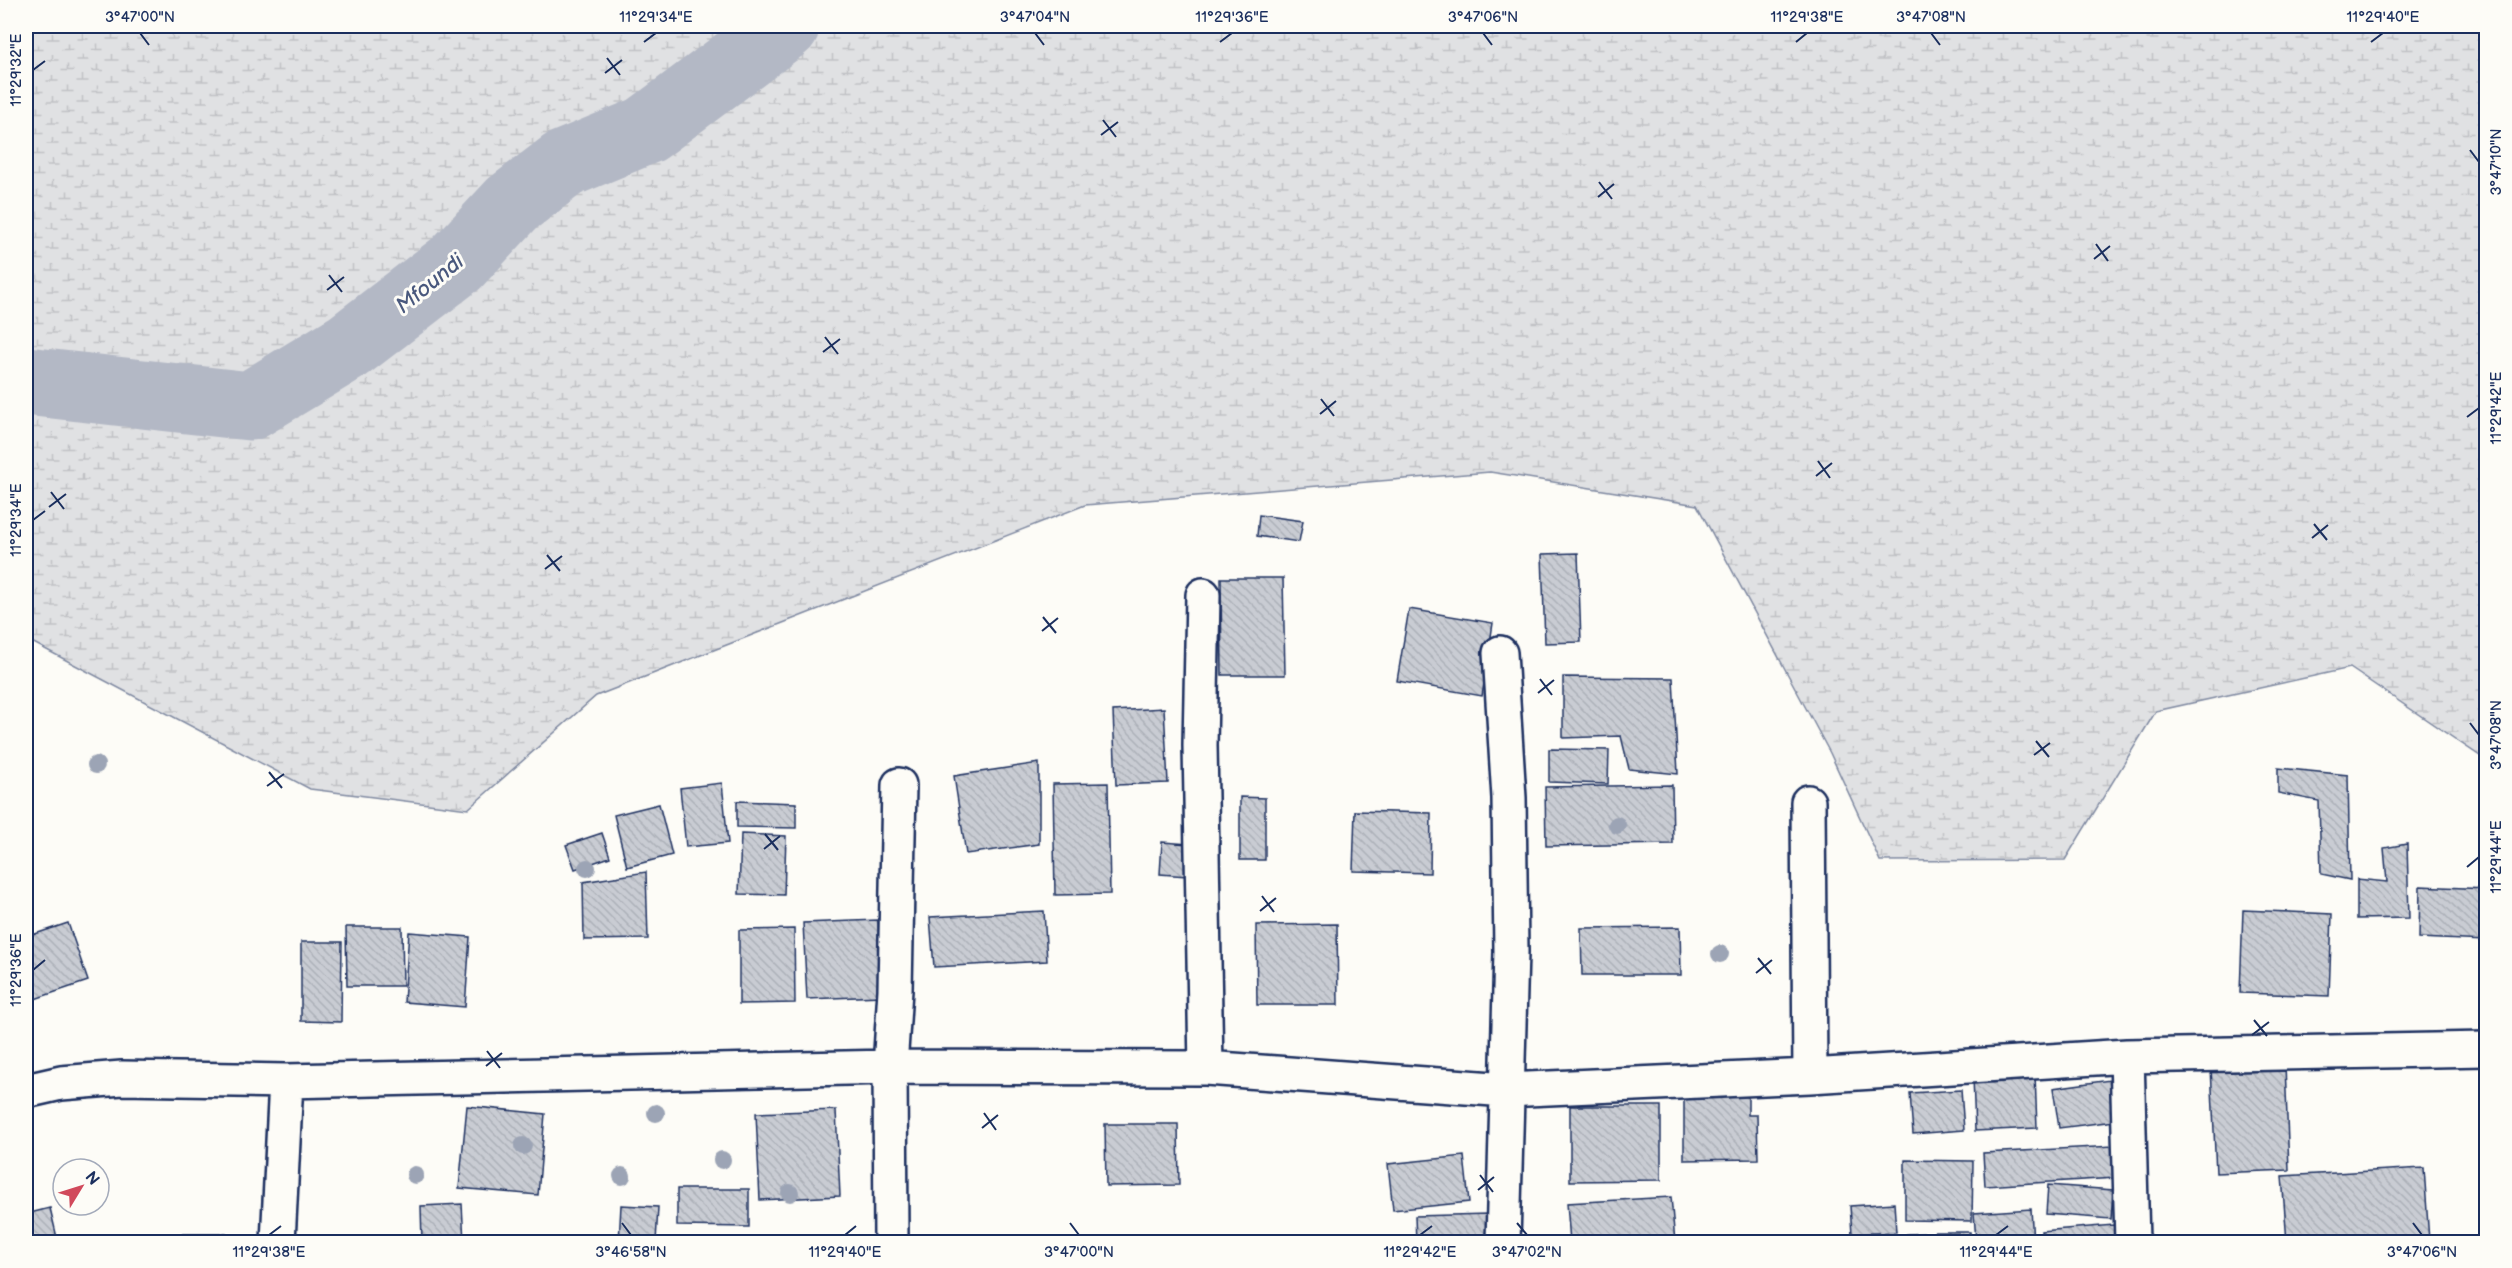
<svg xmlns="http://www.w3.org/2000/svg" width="2512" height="1268" font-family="'Balsamiq Sans',sans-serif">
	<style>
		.wetland { fill: url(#wetland-marsh); stroke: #7e88a0; stroke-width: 1.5 }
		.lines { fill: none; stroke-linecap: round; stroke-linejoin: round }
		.river { stroke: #b3b8c5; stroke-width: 69 }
		.building { fill: url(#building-back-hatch); stroke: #1b2f5e; stroke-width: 1.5 }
		.street-casing { stroke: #1b2f5e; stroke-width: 38 }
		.street { stroke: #fdfcf7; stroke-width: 33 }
		.tree { fill: #9ca4b5 }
		.ticks { fill: none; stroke: #1b2f5e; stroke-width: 2 }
		.labels { text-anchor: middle; stroke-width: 6; stroke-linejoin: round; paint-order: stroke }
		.water-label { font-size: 22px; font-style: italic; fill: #49587d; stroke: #fdfcf7 }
		.neatline { fill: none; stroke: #1b2f5e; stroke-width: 2 }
		.ticks-label { font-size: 15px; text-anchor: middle; fill: #1b2f5e }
	</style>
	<defs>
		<pattern id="wetland-marsh" width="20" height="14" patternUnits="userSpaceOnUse" patternTransform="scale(1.5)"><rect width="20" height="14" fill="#e0e1e3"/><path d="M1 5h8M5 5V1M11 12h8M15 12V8" fill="none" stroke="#c0c1c5"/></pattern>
		<pattern id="building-back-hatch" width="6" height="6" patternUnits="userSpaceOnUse" patternTransform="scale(1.5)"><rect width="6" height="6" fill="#c9ccd3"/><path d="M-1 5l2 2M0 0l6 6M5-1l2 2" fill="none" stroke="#acb0b8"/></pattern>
	</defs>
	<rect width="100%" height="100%" fill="#fdfcf7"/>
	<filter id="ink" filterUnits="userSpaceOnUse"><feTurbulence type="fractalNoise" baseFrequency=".0167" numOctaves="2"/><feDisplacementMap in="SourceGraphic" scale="12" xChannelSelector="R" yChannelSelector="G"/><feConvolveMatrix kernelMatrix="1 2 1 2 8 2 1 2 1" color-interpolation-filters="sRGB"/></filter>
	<g filter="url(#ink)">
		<!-- wetland -->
		<path class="wetland" d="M 26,26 L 2486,26 L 2486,760 L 2350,668 L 2156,711 L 2065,860 L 1880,861 L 1830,753 L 1697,505 L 1490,472 L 1085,505 L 596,696 L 468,809 L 310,789 L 26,639 Z"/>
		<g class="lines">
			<!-- river -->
			<path class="river" d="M 26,381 L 250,406 L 349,346 L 457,263 L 512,204 L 564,164 L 646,130 L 785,26"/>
		</g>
		<!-- building -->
		<path class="building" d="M 1259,515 L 1303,521 L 1299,542 L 1257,536 Z
			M 1578,553 L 1581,642 L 1545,643 L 1542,554 Z
			M 1221,578 L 1283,578 L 1285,675 L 1222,675 Z
			M 1409,609 L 1493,623 L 1482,696 L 1397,681 Z
			M 1563,677 L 1673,678 L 1678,774 L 1629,769 L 1621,736 L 1563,738 Z
			M 1164,708 L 1168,783 L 1116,785 L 1113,711 Z
			M 1549,749 L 1609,750 L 1608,784 L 1549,782 Z
			M 1039,763 L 1039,844 L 966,854 L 954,776 Z
			M 2278,768 L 2348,775 L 2350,880 L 2321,874 L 2319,801 L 2278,793 Z
			M 722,783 L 728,843 L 686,847 L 680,788 Z
			M 1108,783 L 1110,894 L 1055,895 L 1053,784 Z
			M 1672,785 L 1673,844 L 1546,846 L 1545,787 Z
			M 1240,797 L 1265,798 L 1265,860 L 1240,860 Z
			M 737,801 L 796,803 L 796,828 L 737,827 Z
			M 659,804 L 672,855 L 627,867 L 614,815 Z
			M 1355,811 L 1431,813 L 1430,873 L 1353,871 Z
			M 602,833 L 610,857 L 575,869 L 566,845 Z
			M 741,834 L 786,836 L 784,895 L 739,894 Z
			M 1162,842 L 1189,844 L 1187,876 L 1160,874 Z
			M 2407,844 L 2409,918 L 2357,919 L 2357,879 L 2387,882 L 2384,848 Z
			M 26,865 L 32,897 L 26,899 Z
			M 646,872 L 648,939 L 584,940 L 583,882 Z
			M 2420,886 L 2486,889 L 2486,941 L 2419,938 Z
			M 2243,910 L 2332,914 L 2329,996 L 2240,993 Z
			M 1044,911 L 1047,961 L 934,967 L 930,917 Z
			M 878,920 L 881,996 L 807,999 L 803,923 Z
			M 68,923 L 88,981 L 26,1002 L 26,937 Z
			M 1337,924 L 1338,1005 L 1257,1005 L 1256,925 Z
			M 346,927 L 402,927 L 403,986 L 347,986 Z
			M 1680,927 L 1681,975 L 1582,975 L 1581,928 Z
			M 794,929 L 795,1003 L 739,1004 L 739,930 Z
			M 409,932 L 470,937 L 465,1007 L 404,1002 Z
			M 301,942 L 342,942 L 341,1022 L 301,1021 Z
			M 2285,1065 L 2289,1170 L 2216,1173 L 2211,1067 Z
			M 2035,1074 L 2037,1128 L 1975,1131 L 1973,1076 Z
			M 2117,1079 L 2122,1120 L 2059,1128 L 2053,1088 Z
			M 1748,1089 L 1748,1115 L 1757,1115 L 1758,1159 L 1684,1160 L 1684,1090 Z
			M 1961,1090 L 1964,1130 L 1913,1134 L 1910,1093 Z
			M 467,1106 L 545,1114 L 538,1195 L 459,1188 Z
			M 1570,1106 L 1661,1106 L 1661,1180 L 1570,1181 Z
			M 836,1110 L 840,1196 L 760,1200 L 756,1113 Z
			M 1105,1124 L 1178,1124 L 1179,1185 L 1106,1186 Z
			M 2114,1146 L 2116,1178 L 1985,1186 L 1983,1153 Z
			M 1464,1156 L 1469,1202 L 1393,1210 L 1388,1164 Z
			M 1905,1160 L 1973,1161 L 1972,1221 L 1905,1220 Z
			M 2424,1168 L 2429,1241 L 2287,1242 L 2282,1176 Z
			M 2048,1185 L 2113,1190 L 2111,1219 L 2046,1214 Z
			M 677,1189 L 749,1189 L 749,1227 L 677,1226 Z
			M 1671,1197 L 1675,1242 L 1570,1242 L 1567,1203 Z
			M 1894,1203 L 1896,1232 L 1852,1234 L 1850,1206 Z
			M 462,1204 L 464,1242 L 422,1242 L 421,1206 Z
			M 621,1205 L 658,1207 L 656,1242 L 619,1242 Z
			M 50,1208 L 58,1242 L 26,1242 L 26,1214 Z
			M 2031,1209 L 2033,1242 L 1976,1242 L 1974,1213 Z
			M 1488,1214 L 1489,1242 L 1416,1242 L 1415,1216 Z
			M 2114,1225 L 2116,1242 L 2042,1242 L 2041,1231 Z
			M 1934,1232 L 1970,1232 L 1971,1242 L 1934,1242 Z
			M 1930,1233 L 1930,1242 L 1907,1242 L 1907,1234 Z
			M 176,1234 L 226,1234 L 226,1242 L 176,1242 Z"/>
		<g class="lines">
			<!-- street casing -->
			<g class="street-casing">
				<path id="street" d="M 1203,595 L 1200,745 L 1206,1068
					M 1500,653 L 1509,798 L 1511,952 L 1503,1242
					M 1808,802 L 1810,1076
					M 2127,1056 L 2132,1242
					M 26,1091 L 61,1083 L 122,1078 L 286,1081 L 890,1067 L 1206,1068 L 1507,1090 L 1810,1076 L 2127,1056 L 2486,1049
					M 278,1242 L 286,1081
					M 891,1242 L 890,1067 L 895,990 L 899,785"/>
			</g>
			<!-- street -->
			<use href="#street" class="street"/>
		</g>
		<!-- trees -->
		<g class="tree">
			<circle cx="96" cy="765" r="9"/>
			<circle cx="1617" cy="825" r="9"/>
			<circle cx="587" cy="868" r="9"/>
			<circle cx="1720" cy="954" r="9"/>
			<circle cx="656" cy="1113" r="9"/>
			<circle cx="523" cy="1146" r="9"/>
			<circle cx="722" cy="1160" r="9"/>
			<circle cx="415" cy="1175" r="9"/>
			<circle cx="622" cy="1176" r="9"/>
			<circle cx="790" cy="1193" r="9"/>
		</g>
	</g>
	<!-- ticks -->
	<path class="ticks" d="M 140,33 L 149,45M 1035,33 L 1044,45M 1483,33 L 1492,45M 1931,33 L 1940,45M 644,42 L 656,33M 1220,42 L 1232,33M 1796,42 L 1807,33M 2371,42 L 2383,33M 607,58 L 620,75M 33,70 L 45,61M 605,73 L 622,60M 1103,120 L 1116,137M 1101,135 L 1118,122M 2470,150 L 2479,162M 1599,182 L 1612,199M 1598,197 L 1614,184M 2096,244 L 2108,261M 2094,259 L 2110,246M 329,275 L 342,292M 327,290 L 344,277M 825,337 L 838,354M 823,352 L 840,339M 1321,399 L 1334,416M 1320,414 L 1336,401M 2467,417 L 2479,408M 1818,461 L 1830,478M 1816,476 L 1832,463M 51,492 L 64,509M 49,507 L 66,494M 33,520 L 45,511M 2314,524 L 2327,540M 2312,538 L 2328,525M 547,555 L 560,571M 545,569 L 562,556M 1043,617 L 1056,633M 1042,631 L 1058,618M 1540,679 L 1552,695M 1538,693 L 1554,680M 2470,723 L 2479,735M 2036,741 L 2049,757M 2034,755 L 2050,743M 269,772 L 282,788M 267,786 L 284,774M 765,834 L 778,850M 764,849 L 780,836M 2467,867 L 2479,857M 1262,896 L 1274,912M 1260,911 L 1276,898M 1758,958 L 1771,974M 33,970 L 45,960M 1756,973 L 1772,960M 2254,1020 L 2267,1036M 2252,1035 L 2269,1022M 487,1051 L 500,1068M 486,1066 L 502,1053M 984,1113 L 996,1130M 982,1128 L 998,1115M 1480,1175 L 1493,1192M 1478,1190 L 1494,1177M 622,1223 L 631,1235M 1070,1223 L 1079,1235M 1517,1223 L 1527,1235M 2413,1223 L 2422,1235M 269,1235 L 281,1226M 845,1235 L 856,1226M 1420,1235 L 1432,1226M 1996,1235 L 2008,1226"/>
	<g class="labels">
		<!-- water labels -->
		<g class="water-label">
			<text transform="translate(429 283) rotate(-39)" y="8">Mfoundi</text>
		</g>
	</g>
	<!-- margin -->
	<rect width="2512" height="1268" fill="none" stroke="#fdfcf7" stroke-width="66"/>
	<!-- north arrow -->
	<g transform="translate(81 1187) rotate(52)"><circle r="28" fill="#fdfcf7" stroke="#a3aaba" stroke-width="1.5"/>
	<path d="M0-4.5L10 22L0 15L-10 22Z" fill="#d1495b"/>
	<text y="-9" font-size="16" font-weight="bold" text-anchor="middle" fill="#1b2f5e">N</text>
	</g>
	<rect x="33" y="33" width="2446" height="1202" class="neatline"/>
	<g class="ticks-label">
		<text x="140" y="22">3°47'00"N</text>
		<text x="656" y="22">11°29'34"E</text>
		<text x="1035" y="22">3°47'04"N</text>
		<text x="1232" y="22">11°29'36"E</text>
		<text x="1483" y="22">3°47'06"N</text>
		<text x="1807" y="22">11°29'38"E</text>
		<text x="1931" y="22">3°47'08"N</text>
		<text x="2383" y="22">11°29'40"E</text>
		<text transform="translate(16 70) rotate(-90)" y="5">11°29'32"E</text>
		<text transform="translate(2496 162) rotate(-90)" y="5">3°47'10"N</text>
		<text transform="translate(2496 408) rotate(-90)" y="5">11°29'42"E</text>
		<text transform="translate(16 520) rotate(-90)" y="5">11°29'34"E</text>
		<text transform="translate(2496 735) rotate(-90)" y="5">3°47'08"N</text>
		<text transform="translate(2496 857) rotate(-90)" y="5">11°29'44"E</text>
		<text transform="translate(16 970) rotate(-90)" y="5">11°29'36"E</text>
		<text x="269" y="1257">11°29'38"E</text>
		<text x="631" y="1257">3°46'58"N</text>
		<text x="845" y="1257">11°29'40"E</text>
		<text x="1079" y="1257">3°47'00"N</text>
		<text x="1420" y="1257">11°29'42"E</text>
		<text x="1527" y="1257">3°47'02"N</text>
		<text x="1996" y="1257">11°29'44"E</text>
		<text x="2422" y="1257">3°47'06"N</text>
	</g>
</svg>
